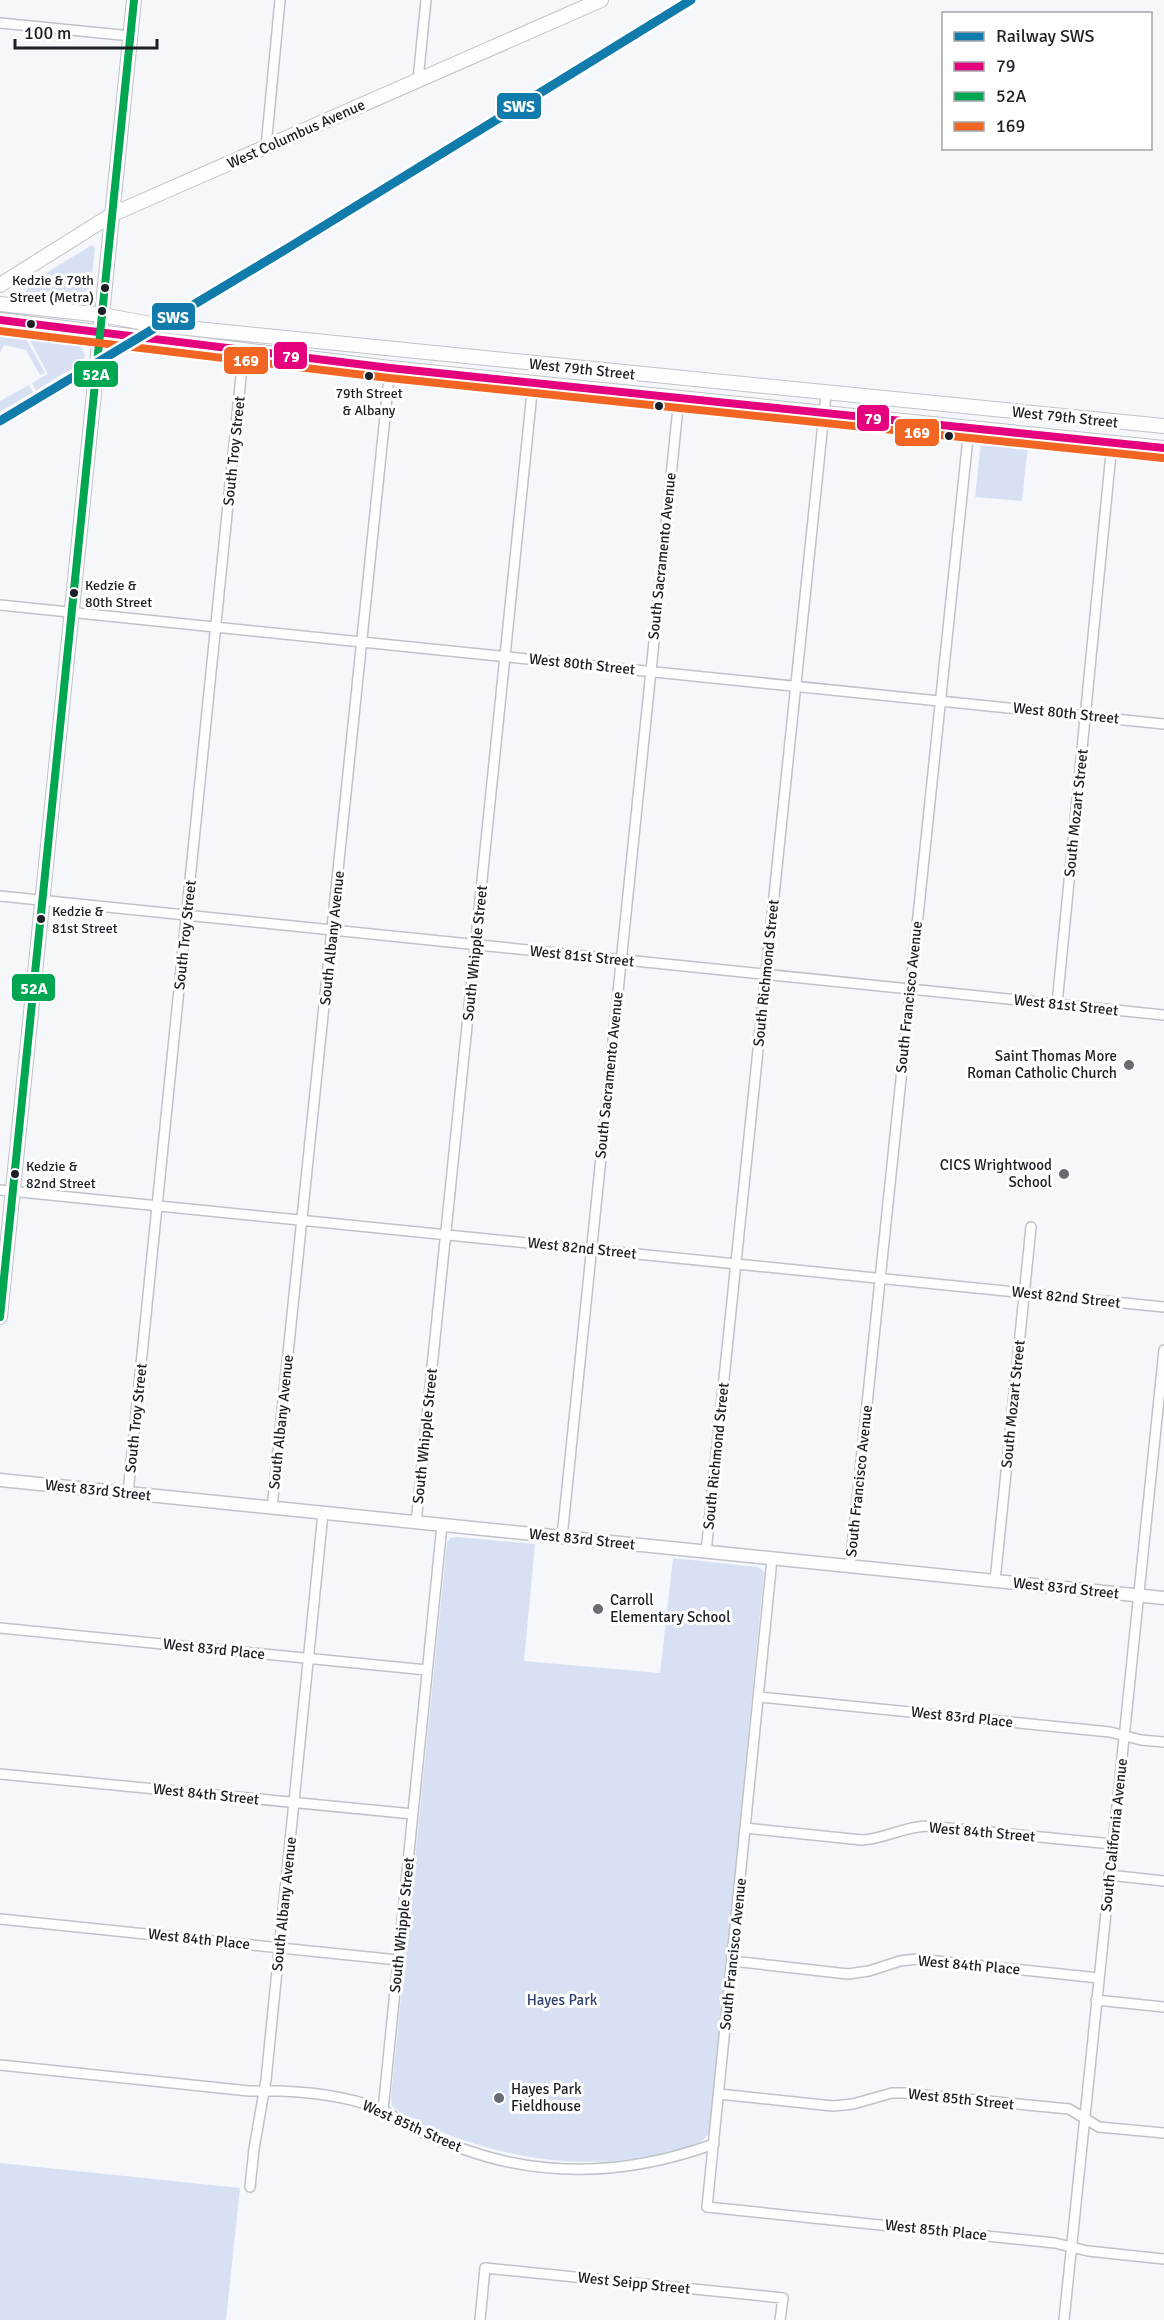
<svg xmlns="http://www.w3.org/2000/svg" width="1164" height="2320" font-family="Signika,sans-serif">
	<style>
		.green { fill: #d8e1f4 }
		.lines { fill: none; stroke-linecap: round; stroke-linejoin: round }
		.minor-casing { stroke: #bfc2c7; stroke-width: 12 }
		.tertiary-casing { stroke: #bfc2c7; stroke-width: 15 }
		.secondary-casing { stroke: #bfc2c7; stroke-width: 16 }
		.minor { stroke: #fefefe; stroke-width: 9 }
		.tertiary { stroke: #fefefe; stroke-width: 12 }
		.secondary { stroke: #fefefe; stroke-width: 14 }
		.bus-1-casing { stroke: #fff; stroke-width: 12 }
		.bus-2-casing { stroke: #fff; stroke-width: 12 }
		.bus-3-casing { stroke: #fff; stroke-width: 12 }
		.bus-1 { stroke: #e5007d; stroke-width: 8 }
		.bus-2 { stroke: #00a651; stroke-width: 8 }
		.bus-3 { stroke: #f26522; stroke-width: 8 }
		.rail-1-casing { stroke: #fff; stroke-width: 14 }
		.rail-1 { stroke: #117bac; stroke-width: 9 }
		.bus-dot { fill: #1c1f26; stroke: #fff; stroke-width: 2 }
		.poi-dot { fill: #686b71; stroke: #fff; stroke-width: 2 }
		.labels { text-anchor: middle; stroke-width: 6; stroke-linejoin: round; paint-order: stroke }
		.bus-label { font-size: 14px; fill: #1c1f26; stroke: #fff; text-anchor: start }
		.street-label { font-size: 15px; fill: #1c1f26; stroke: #fff }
		.poi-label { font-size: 15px; fill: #1c1f26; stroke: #fff; text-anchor: end }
		.park-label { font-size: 15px; fill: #2d3f6c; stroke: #fff }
		.line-badge { stroke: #fff; stroke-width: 2 }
		.badge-label { font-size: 16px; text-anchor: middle; font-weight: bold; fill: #fff }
	</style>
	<rect width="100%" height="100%" fill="#f5f7fb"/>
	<!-- green -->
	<path class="green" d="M 92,245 L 95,247 L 89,302 L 29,296 L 26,292 L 28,284 Z
		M 0,334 L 25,337 L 45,373 L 40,375 L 26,350 L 4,345 L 0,353 Z
		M 29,338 L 80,345 L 85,355 L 84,365 L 62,374 L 36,391 L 32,383 L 48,374 Z
		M 29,385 L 33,392 L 0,412 L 0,401 Z
		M 981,441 L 1028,446 L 1022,501 L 975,497 Z
		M 457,1537 L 535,1544 L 524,1661 L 660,1673 L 673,1558 L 758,1567 L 764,1572 L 710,2131 C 704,2145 684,2148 671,2151 C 597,2171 520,2162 449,2135 C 430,2128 408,2120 392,2106 L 391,2096 L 447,1543 L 450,1538 Z
		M 0,2163 L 240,2188 L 226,2320 L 0,2320 Z"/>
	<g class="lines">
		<!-- minor casing -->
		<g class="minor-casing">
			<path id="minor" d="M 0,23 L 131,36
				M 418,80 L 426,0
				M 266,147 L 280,0
				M 0,605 L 1164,724
				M 0,896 L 1164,1015
				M 1057,1004 L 1112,443
				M 0,1190 L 1164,1307
				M 128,1493 L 241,376
				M 272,1508 L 390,368
				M 416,1523 L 533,383
				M 562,1537 L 679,398
				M 706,1552 L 826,394
				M 772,1559 L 707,2207 L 1055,2243 L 1088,2251 L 1164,2259
				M 850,1567 L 969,428
				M 995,1581 L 1031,1227
				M 0,1628 L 427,1670
				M 759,1697 L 1110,1732 L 1141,1740 L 1164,1742
				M 0,1774 L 413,1814
				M 745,1828 L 862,1840 C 885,1839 905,1826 928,1826 L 1112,1844
				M 1109,1875 L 1164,1881
				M 0,1919 L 398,1960
				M 732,1961 L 848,1974 L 869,1971 L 900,1961 L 917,1959 L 1099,1978
				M 1096,2000 L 1164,2007
				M 0,2065 L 249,2091 C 293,2090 339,2093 380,2109 C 390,2113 399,2120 408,2125 C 425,2135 444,2142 463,2149 C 546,2179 631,2174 714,2144
				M 719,2094 L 833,2106 L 853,2104 L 892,2093 L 904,2093 L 1069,2109 L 1099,2127 L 1164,2133
				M 383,2110 L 442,1525
				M 250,2187 L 254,2149 L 266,2080 L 323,1513
				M 480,2320 L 485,2268 L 783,2298 L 780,2320
				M 1064,2320 L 1164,1350"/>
		</g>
		<!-- tertiary casing -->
		<g class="tertiary-casing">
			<path id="tertiary" d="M 0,1480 L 1164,1598"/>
		</g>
		<!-- secondary casing -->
		<g class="secondary-casing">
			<path id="secondary" d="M 0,285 L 113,214 L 601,0
				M 0,304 L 102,315 L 151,324 L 216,331 L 1164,426
				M 0,320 L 390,368 L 1164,448
				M 0,1317 L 134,0"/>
		</g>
		<!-- minor -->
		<use href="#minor" class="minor"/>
		<!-- tertiary -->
		<use href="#tertiary" class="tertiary"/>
		<!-- secondary -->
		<use href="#secondary" class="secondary"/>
		<!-- bus-1 casing -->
		<g class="bus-1-casing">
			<path id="bus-1" d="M 0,320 L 390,368 L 1164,448"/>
		</g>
		<!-- bus-2 casing -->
		<g class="bus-2-casing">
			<path id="bus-2" d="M 0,1317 L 134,0"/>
		</g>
		<!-- bus-3 casing -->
		<g class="bus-3-casing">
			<path id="bus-3" d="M 0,331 L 389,378 L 1163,458"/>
		</g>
		<!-- bus-1 -->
		<use href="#bus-1" class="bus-1"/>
		<!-- bus-2 -->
		<use href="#bus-2" class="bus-2"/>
		<!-- bus-3 -->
		<use href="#bus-3" class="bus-3"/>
		<!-- rail-1 casing -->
		<g class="rail-1-casing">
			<path id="rail-1" d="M 0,421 L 288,248 L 691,0"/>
		</g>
		<!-- rail-1 -->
		<use href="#rail-1" class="rail-1"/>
	</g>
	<!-- markers -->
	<g class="bus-dot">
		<circle cx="105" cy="288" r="5"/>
		<circle cx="102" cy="311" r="5"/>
		<circle cx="31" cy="324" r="5"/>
		<circle cx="369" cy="376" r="5"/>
		<circle cx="659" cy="406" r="5"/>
		<circle cx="949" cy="436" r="5"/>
		<circle cx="74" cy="593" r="5"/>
		<circle cx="41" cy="919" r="5"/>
		<circle cx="15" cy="1174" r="5"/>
	</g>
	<g class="poi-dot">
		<circle cx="1129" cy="1065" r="6"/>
		<circle cx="1064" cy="1174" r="6"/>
		<circle cx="598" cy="1609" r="6"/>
		<circle cx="499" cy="2098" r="6"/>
	</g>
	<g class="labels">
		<!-- bus labels -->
		<g class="bus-label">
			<text x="94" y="285" text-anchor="end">Kedzie &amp; 79th<tspan x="94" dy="17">Street (Metra)</tspan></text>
			<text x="369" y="398" text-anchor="middle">79th Street<tspan x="369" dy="17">&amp; Albany</tspan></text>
			<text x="85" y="590">Kedzie &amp;<tspan x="85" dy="17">80th Street</tspan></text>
			<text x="52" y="916">Kedzie &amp;<tspan x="52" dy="17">81st Street</tspan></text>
			<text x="26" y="1171">Kedzie &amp;<tspan x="26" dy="17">82nd Street</tspan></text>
		</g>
		<!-- street labels -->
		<g class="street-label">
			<text transform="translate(296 134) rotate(-24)" y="5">West Columbus Avenue</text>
			<text transform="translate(582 369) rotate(6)" y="5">West 79th Street</text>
			<text transform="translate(1065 417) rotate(6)" y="5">West 79th Street</text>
			<text transform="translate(234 451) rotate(-84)" y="5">South Troy Street</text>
			<text transform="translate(662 556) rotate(-84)" y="5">South Sacramento Avenue</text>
			<text transform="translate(582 664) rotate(6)" y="5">West 80th Street</text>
			<text transform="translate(1066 713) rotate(6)" y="5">West 80th Street</text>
			<text transform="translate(1076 813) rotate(-84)" y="5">South Mozart Street</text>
			<text transform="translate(185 935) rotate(-84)" y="5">South Troy Street</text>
			<text transform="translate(332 938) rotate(-84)" y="5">South Albany Avenue</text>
			<text transform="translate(475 953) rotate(-84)" y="5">South Whipple Street</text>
			<text transform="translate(582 956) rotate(6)" y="5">West 81st Street</text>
			<text transform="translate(766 973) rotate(-84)" y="5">South Richmond Street</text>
			<text transform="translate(909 997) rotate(-84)" y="5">South Francisco Avenue</text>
			<text transform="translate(1066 1005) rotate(6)" y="5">West 81st Street</text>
			<text transform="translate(609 1075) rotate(-84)" y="5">South Sacramento Avenue</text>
			<text transform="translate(582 1248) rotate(6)" y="5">West 82nd Street</text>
			<text transform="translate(1066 1297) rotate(6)" y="5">West 82nd Street</text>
			<text transform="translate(1013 1404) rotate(-84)" y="5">South Mozart Street</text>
			<text transform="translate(136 1418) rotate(-84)" y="5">South Troy Street</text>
			<text transform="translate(281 1422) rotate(-84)" y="5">South Albany Avenue</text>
			<text transform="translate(425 1436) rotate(-84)" y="5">South Whipple Street</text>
			<text transform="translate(716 1456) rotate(-84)" y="5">South Richmond Street</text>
			<text transform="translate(859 1481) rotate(-84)" y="5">South Francisco Avenue</text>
			<text transform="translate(98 1490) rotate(6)" y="5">West 83rd Street</text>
			<text transform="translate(582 1539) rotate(6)" y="5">West 83rd Street</text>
			<text transform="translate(1066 1588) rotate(6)" y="5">West 83rd Street</text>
			<text transform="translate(214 1649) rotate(6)" y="5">West 83rd Place</text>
			<text transform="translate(962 1717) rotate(6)" y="5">West 83rd Place</text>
			<text transform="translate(206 1794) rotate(6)" y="5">West 84th Street</text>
			<text transform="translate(982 1832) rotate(5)" y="5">West 84th Street</text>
			<text transform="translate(1114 1835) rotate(-84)" y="5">South California Avenue</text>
			<text transform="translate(284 1904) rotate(-84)" y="5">South Albany Avenue</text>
			<text transform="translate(402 1925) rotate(-84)" y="5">South Whipple Street</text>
			<text transform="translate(199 1939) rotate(6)" y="5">West 84th Place</text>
			<text transform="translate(733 1954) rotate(-84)" y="5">South Francisco Avenue</text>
			<text transform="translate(969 1965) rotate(5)" y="5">West 84th Place</text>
			<text transform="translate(961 2099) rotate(6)" y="5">West 85th Street</text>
			<text transform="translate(412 2126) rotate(24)" y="5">West 85th Street</text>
			<text transform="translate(936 2230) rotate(6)" y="5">West 85th Place</text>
			<text transform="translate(634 2283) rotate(6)" y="5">West Seipp Street</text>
		</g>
		<!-- poi labels -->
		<g class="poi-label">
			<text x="1117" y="1061">Saint Thomas More<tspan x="1117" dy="17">Roman Catholic Church</tspan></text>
			<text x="1052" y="1170">CICS Wrightwood<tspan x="1052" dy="17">School</tspan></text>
			<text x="610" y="1605" text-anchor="start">Carroll<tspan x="610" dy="17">Elementary School</tspan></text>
			<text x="511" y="2094" text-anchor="start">Hayes Park<tspan x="511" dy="17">Fieldhouse</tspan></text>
		</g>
		<!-- park labels -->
		<g class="park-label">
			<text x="562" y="2005">Hayes Park</text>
		</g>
	</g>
	<g class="line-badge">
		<rect x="496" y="92" width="46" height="28" rx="6" fill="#117bac"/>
		<rect x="151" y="302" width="45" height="29" rx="6" fill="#117bac"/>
		<rect x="273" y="341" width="35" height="29" rx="6" fill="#e5007d"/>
		<rect x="223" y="346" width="46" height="29" rx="6" fill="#f26522"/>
		<rect x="73" y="360" width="46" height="28" rx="6" fill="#00a651"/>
		<rect x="856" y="404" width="34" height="28" rx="6" fill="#e5007d"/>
		<rect x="894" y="418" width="46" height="29" rx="6" fill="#f26522"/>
		<rect x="11" y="973" width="45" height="29" rx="6" fill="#00a651"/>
	</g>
	<g class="badge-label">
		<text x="519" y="112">SWS</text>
		<text x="173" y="323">SWS</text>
		<text x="291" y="362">79</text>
		<text x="246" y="366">169</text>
		<text x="96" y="380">52A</text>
		<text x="873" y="424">79</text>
		<text x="917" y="438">169</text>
		<text x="34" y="994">52A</text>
	</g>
	<!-- legend -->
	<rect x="942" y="12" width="210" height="138" fill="#ffffff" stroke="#a4a5a8" stroke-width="1.5"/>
	<rect x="954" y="32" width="30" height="9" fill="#117bac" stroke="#a4a5a8" stroke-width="1.5"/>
	<text x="996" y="42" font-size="18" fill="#1c1f26">Railway SWS</text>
	<rect x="954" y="62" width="30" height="9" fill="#e5007d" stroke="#a4a5a8" stroke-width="1.5"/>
	<text x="996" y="72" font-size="18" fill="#1c1f26">79</text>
	<rect x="954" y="92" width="30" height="9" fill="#00a651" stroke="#a4a5a8" stroke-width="1.5"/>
	<text x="996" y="102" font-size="18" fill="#1c1f26">52A</text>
	<rect x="954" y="122" width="30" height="9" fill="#f26522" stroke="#a4a5a8" stroke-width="1.5"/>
	<text x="996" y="132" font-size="18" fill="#1c1f26">169</text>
	<!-- scale -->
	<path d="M15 39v9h142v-9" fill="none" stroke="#1c1f26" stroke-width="3"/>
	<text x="24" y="39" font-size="18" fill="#1c1f26" stroke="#ffffff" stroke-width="4.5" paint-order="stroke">100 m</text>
</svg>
